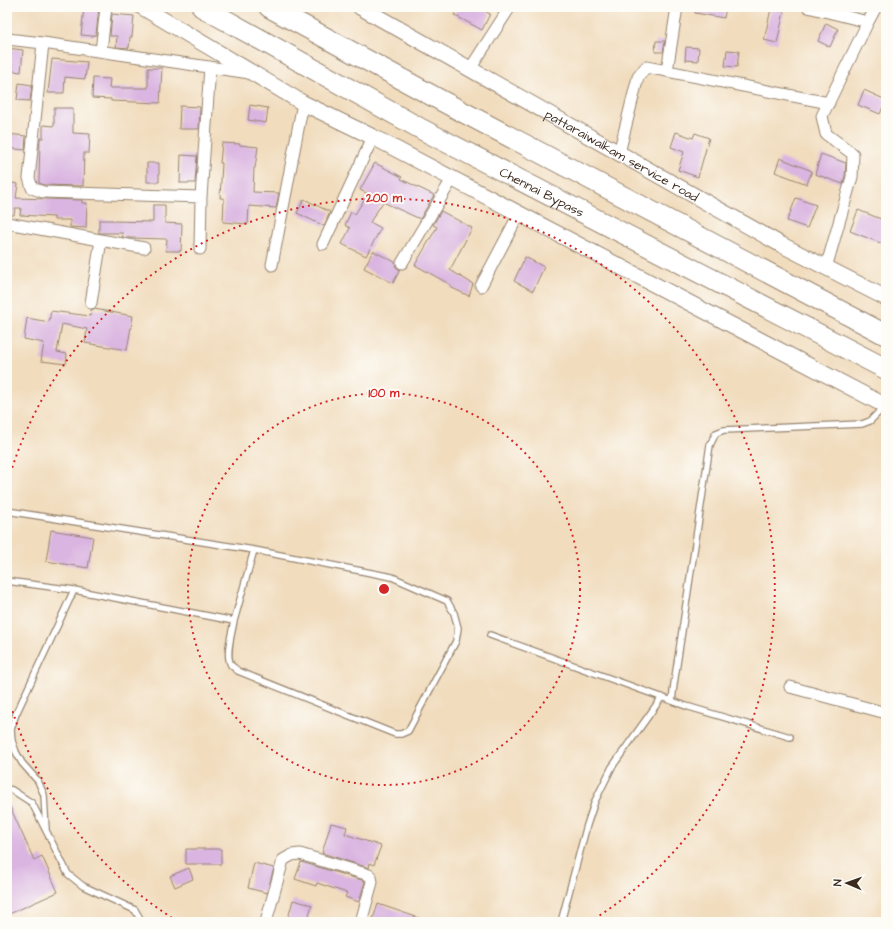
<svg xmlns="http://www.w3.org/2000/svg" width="893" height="929" font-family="'Architects Daughter',sans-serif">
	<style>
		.building { fill: #dab5e1 }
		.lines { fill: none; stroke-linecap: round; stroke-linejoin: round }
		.lane-casing { stroke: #96836e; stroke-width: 8 }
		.street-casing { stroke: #96836e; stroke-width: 13 }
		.secondary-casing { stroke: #96836e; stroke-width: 17 }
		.highway-casing { stroke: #96836e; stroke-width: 22 }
		.lane { stroke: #fff; stroke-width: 5.5 }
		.street { stroke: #fff; stroke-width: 11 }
		.secondary { stroke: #fff; stroke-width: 15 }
		.highway { stroke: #fff; stroke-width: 20 }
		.ring { fill: none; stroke: #d62828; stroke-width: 2; stroke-dasharray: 2 4 }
		.labels { text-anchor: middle; stroke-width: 4; stroke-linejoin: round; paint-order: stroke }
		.street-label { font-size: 13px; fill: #3b2a1e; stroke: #fdfcf7 }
		.centre { fill: #d62828; stroke: #fdfcf7; stroke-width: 2 }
		.ring-label { font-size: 12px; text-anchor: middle; font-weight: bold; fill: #d62828; stroke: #fdfcf7; stroke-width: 4; stroke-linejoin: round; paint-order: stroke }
	</style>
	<rect width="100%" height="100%" fill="#fdfcf7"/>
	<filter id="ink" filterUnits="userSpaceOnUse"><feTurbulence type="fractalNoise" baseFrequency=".025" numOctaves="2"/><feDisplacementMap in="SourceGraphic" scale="8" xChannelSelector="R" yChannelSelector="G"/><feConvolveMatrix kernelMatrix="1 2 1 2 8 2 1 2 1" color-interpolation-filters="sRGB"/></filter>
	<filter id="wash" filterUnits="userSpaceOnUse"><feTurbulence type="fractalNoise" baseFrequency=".012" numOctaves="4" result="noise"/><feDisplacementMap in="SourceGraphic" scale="16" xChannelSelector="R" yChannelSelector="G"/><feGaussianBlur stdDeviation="0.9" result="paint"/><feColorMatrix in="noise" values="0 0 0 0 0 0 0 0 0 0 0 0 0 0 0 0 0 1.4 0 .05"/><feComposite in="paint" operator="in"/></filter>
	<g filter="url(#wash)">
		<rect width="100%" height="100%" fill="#f1dcbd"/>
		<g id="blocks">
			<!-- building -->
			<path class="building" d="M 84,7 L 99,7 L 96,35 L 93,35 L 93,36 L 81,35 Z
				M 458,7 L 478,7 L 490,14 L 482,30 L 454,15 Z
				M 696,7 L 726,7 L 724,18 L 695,13 Z
				M 771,9 L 784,12 L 777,43 L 764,40 Z
				M 112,14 L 134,16 L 132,37 L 130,37 L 129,48 L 116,47 L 117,36 L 110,36 Z
				M 826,23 L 838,29 L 830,47 L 818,41 Z
				M 656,41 L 665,41 L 663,52 L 655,52 Z
				M 686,47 L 699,48 L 698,61 L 685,60 Z
				M 7,48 L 23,50 L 21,72 L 7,70 Z
				M 727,50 L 739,51 L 737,67 L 725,66 Z
				M 52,59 L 87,62 L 85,79 L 65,77 L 64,93 L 48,93 Z
				M 148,68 L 162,68 L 160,103 L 111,101 L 111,99 L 92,98 L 93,78 L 110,79 L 109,88 L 148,88 Z
				M 19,83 L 32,85 L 30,101 L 17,100 Z
				M 864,90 L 886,100 L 880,114 L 858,105 Z
				M 250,105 L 268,108 L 266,123 L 248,120 Z
				M 180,106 L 200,107 L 199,129 L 179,129 Z
				M 54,108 L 73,108 L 73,133 L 90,134 L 89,153 L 84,153 L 83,186 L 44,185 L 39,183 L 40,138 L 43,138 L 43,125 L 54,126 Z
				M 676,132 L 693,138 L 695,133 L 709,138 L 698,177 L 678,170 L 684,152 L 671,147 Z
				M 7,134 L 26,136 L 25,150 L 7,148 Z
				M 222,143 L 240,144 L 240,145 L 258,147 L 255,168 L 254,168 L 253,192 L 279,193 L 276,208 L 249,206 L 248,224 L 223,222 L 224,198 L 220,198 L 222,163 L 220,163 Z
				M 821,154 L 846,163 L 845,176 L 843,184 L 815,174 Z
				M 181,155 L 197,156 L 195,183 L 180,183 Z
				M 780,158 L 812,171 L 807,184 L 775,172 Z
				M 147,163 L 159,163 L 159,182 L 147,182 Z
				M 375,163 L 402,177 L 401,179 L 434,195 L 420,219 L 383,202 L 370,222 L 381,228 L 366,256 L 342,244 L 350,228 L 345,225 L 351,212 L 355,214 L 368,194 L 360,190 Z
				M 7,182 L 18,184 L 16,198 L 82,200 L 82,203 L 87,203 L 86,228 L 70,227 L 70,220 L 54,220 L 54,217 L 20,215 L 21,208 L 15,208 L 14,215 L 7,215 Z
				M 796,198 L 816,205 L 807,228 L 787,221 Z
				M 304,199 L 330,212 L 324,226 L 297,213 Z
				M 153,205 L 165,205 L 165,223 L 182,224 L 181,251 L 166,251 L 167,239 L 130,238 L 122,237 L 123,233 L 99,233 L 99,220 L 113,220 L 113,221 L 153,222 Z
				M 858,210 L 886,221 L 886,235 L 883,244 L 850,231 Z
				M 441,211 L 472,228 L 450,270 L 473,284 L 469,296 L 450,287 L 451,285 L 415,265 L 437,227 L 433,225 Z
				M 373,251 L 395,262 L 396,267 L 400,270 L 393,283 L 364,268 Z
				M 525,257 L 544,267 L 533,291 L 514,281 Z
				M 94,309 L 133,316 L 127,350 L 85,343 L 87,329 L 62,324 L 57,352 L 67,354 L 66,364 L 41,361 L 44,343 L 24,339 L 27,318 L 49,322 L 51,311 L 90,316 L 91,310 Z
				M 51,530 L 93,537 L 88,568 L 46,561 Z
				M 7,800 L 34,860 L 42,856 L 58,892 L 7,915 Z
				M 331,823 L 347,827 L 345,834 L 381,846 L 374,865 L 370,863 L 369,868 L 322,853 Z
				M 186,849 L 221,849 L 221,864 L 186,864 Z
				M 301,862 L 365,881 L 359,902 L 345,897 L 347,893 L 317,883 L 316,886 L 295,879 Z
				M 254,863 L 274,868 L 267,893 L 248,888 Z
				M 189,868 L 193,879 L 175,887 L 170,876 Z
				M 293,900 L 312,905 L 307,922 L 287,922 Z
				M 378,904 L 425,920 L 424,922 L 372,922 Z"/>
		</g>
	</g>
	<g filter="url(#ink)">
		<use href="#blocks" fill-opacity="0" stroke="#96836e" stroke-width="1"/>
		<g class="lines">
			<!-- lane casing -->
			<g class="lane-casing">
				<path id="lane" d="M 7,511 L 254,550 L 392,577 L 447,601 L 454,613 L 458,628 L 456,641 L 408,731 L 401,734 L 395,734 L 238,671 C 236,669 233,667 231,665 C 225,655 232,632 234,621
					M 7,581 L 74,590 L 234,621 L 254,550
					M 490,635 L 672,701
					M 790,737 L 686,706 L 672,701 L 674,684 L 710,445 L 716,433 L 724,430 L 862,424 L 870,421 L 885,406
					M 7,789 L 12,790 L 32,803 L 68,874 L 83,886 L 135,910 L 142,922
					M 46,830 L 44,795 L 38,781 L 22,763 L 16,752 L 12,741 L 11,729 L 16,714 L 74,590
					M 561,922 L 587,825 L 595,801 L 612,767 L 662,697"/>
			</g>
			<!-- street casing -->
			<g class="street-casing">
				<path id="street" d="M 808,7 L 868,22 L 876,7
					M 7,39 L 43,43 L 250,73
					M 43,43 L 29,178 L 32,188 L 43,192 L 201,197 L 210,67
					M 101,51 L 106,7
					M 470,69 L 510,7
					M 667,71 L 829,103
					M 619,153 L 638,77 L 646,67 L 667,71 L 677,7
					M 7,223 L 144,248
					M 323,244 L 373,137
					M 200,249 L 201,197
					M 402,263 L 452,179
					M 272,265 L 303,103
					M 826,268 L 852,177 L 853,154 L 826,134 L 822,116 L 868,22
					M 481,286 L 519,214
					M 91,303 L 101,240
					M 790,687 L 886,713
					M 266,922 L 283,860 L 292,855 L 300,854 L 369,875 L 371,877 L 372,882 L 361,922"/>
			</g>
			<!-- secondary casing -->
			<g class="secondary-casing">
				<g id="secondary">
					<path d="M 142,7 L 303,103 L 373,137 L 886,406"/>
					<path id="s1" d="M 360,7 L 780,244 L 886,298"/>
				</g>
			</g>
			<!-- highway casing -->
			<g class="highway-casing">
				<g id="highway">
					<path id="s2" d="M 202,7 L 423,130 L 886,369"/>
					<path d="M 269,7 L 442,101 L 886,335"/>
				</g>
			</g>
			<!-- lane -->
			<use href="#lane" class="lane"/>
			<!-- street -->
			<use href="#street" class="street"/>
			<!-- secondary -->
			<use href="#secondary" class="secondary"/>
			<!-- highway -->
			<use href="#highway" class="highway"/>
		</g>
	</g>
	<!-- distance rings -->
	<g class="ring">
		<circle cx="384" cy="589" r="196"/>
		<path d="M177 921A391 391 0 0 1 7 693M7 485A391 391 0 1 1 591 921"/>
	</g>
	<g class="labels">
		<!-- street labels -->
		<g class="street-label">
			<text dy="5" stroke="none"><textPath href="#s1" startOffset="301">pattaraiwalkam service road</textPath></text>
			<text dy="5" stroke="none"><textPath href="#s2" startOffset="387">Chennai Bypass</textPath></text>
		</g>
	</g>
	<circle cx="384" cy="589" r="6" class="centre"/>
	<g class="ring-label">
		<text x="384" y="202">200 m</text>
		<text x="384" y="397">100 m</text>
	</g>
	<!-- margin -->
	<rect width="893" height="929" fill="none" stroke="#fdfcf7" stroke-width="24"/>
	<!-- north arrow -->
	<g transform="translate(847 883) rotate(272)" stroke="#fdfcf7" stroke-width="3" paint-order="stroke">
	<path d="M0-3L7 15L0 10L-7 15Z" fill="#3b2a1e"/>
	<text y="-6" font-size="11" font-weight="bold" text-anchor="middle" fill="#3b2a1e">N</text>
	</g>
</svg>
